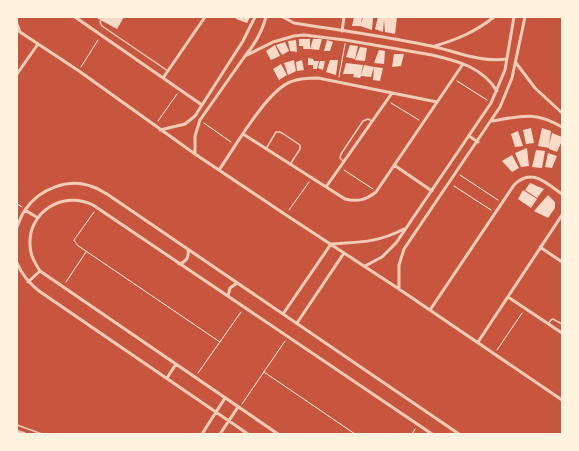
<svg xmlns="http://www.w3.org/2000/svg" width="579" height="451" font-family="Quicksand,sans-serif">
	<style>
		.building { fill: #f7dbc8 }
		.lines { fill: none; stroke-linecap: round; stroke-linejoin: round }
		.path { stroke: #fff3e0; stroke-width: 1 }
		.service { stroke: #f1ccb7; stroke-width: 1.5 }
		.minor { stroke: #f1ccb7; stroke-width: 3 }
		.tertiary { stroke: #f1ccb7; stroke-width: 4 }
	</style>
	<rect width="100%" height="100%" fill="#c8553d"/>
	<!-- building -->
	<path class="building" d="M 95,17 L 124,17 L 117,29 Z
		M 237,17 L 250,17 L 247,23 L 236,19 Z
		M 354,17 L 362,17 L 361,24 L 363,17 L 373,17 L 372,30 L 360,26 L 352,26 Z
		M 378,17 L 397,17 L 395,34 L 385,32 L 384,20 L 383,32 L 375,29 Z
		M 299,39 L 310,39 L 310,49 L 303,49 L 303,46 L 299,46 Z
		M 313,39 L 322,39 L 319,50 L 310,49 Z
		M 296,40 L 297,52 L 290,51 L 288,41 Z
		M 327,40 L 333,42 L 330,51 L 324,51 Z
		M 285,42 L 289,51 L 282,55 L 276,45 Z
		M 275,45 L 280,56 L 271,60 L 266,51 Z
		M 350,45 L 358,46 L 355,59 L 346,57 Z
		M 360,47 L 367,48 L 365,61 L 355,60 Z
		M 379,50 L 385,51 L 384,64 L 374,63 Z
		M 394,54 L 404,54 L 401,66 L 392,67 Z
		M 308,58 L 313,59 L 314,61 L 319,61 L 317,69 L 313,69 L 313,65 L 308,65 Z
		M 294,60 L 296,71 L 288,75 L 284,63 Z
		M 302,60 L 304,70 L 297,71 L 296,62 Z
		M 330,60 L 338,60 L 336,75 L 326,72 Z
		M 320,61 L 325,61 L 323,70 L 318,68 Z
		M 346,63 L 363,65 L 361,76 L 364,65 L 374,67 L 371,77 L 361,76 L 360,78 L 353,77 L 354,74 L 343,74 Z
		M 281,64 L 287,75 L 279,80 L 273,69 Z
		M 374,67 L 383,68 L 380,81 L 373,80 Z
		M 531,128 L 534,143 L 526,144 L 523,130 Z
		M 542,128 L 551,131 L 549,146 L 552,133 L 562,137 L 562,141 L 557,152 L 549,149 L 549,148 L 538,146 Z
		M 518,131 L 523,146 L 515,147 L 511,134 Z
		M 527,148 L 529,166 L 521,167 L 515,153 Z
		M 536,150 L 545,151 L 542,168 L 532,167 Z
		M 548,153 L 557,156 L 552,168 L 545,167 Z
		M 512,155 L 519,168 L 512,172 L 502,161 Z
		M 530,183 L 544,189 L 537,198 L 525,190 Z
		M 523,190 L 537,199 L 531,208 L 518,199 Z
		M 548,195 L 555,202 L 555,208 L 548,218 L 534,211 Z"/>
	<g class="lines">
		<!-- path -->
		<path class="path" d="M 81,67 L 98,40
			M 339,77 L 345,44
			M 457,81 L 487,100
			M 391,103 L 419,120
			M 158,121 L 177,94
			M 204,123 L 231,142
			M 344,170 L 373,189
			M 460,175 L 498,200
			M 454,186 L 491,210
			M 17,204 L 22,207
			M 289,210 L 309,182
			M 94,212 L 74,240 L 77,245 L 220,342
			M 66,282 L 86,252
			M 497,350 L 522,313
			M 264,372 L 355,434
			M 198,373 L 241,312
			M 242,404 L 285,341
			M 412,434 L 415,429"/>
		<!-- service -->
		<path class="service" d="M 103,17 L 100,22 L 102,26 L 168,71
			M 266,149 L 276,132 L 279,132 L 282,133 L 300,145 L 300,149 L 291,163
			M 344,162 L 340,158 L 341,154 L 363,121 L 368,119 L 372,121
			M 548,324 L 551,320 L 553,319 L 562,324
			M 17,425 L 42,434"/>
		<!-- minor -->
		<path class="minor" d="M 75,17 L 202,105
			M 283,17 L 294,23 C 338,30 383,36 426,45 C 454,50 478,63 507,59
			M 17,24 L 20,32
			M 17,30 L 79,71 L 195,154 L 286,215 L 399,289 L 562,400
			M 342,31 L 344,17
			M 435,46 C 458,39 475,32 494,17
			M 245,56 L 273,42 L 294,36 L 304,35 L 345,40 L 432,55 C 458,61 482,67 497,91
			M 516,63 L 535,88 L 562,113
			M 17,74 L 38,44
			M 163,78 L 205,17
			M 492,121 C 521,116 535,111 562,127
			M 160,130 L 185,124 L 195,116 L 243,41 L 255,17
			M 243,134 L 345,199 C 358,202 366,200 376,192 L 463,64
			M 469,136 L 478,142
			M 195,154 L 195,136 L 200,120 L 245,56 C 255,44 262,32 266,17
			M 394,165 L 432,191
			M 219,170 C 235,147 266,92 290,82 C 299,78 309,78 318,78 L 437,102
			M 326,187 L 392,93
			M 25,210 L 38,218
			M 17,227 C 19,222 21,216 25,210 C 39,189 69,177 93,187 C 98,188 102,192 107,194 L 459,434
			M 540,247 L 562,262
			M 17,263 C 22,275 29,283 39,291 L 248,434
			M 179,264 C 187,262 189,257 188,250
			M 365,266 L 382,257 L 396,243 L 491,103 L 505,70 L 514,17
			M 28,282 L 40,271
			M 399,289 L 399,265 L 404,249 L 500,107 L 512,78 L 525,17
			M 228,296 L 230,288 L 237,283
			M 508,297 L 562,333
			M 430,310 L 514,185 C 531,167 546,183 562,194
			M 283,314 L 331,244 C 359,242 377,243 404,229
			M 297,323 L 344,253
			M 478,342 L 562,215
			M 167,378 L 176,364
			M 202,434 L 225,398
			M 220,434 L 238,407
			M 278,434 L 40,271 C 35,263 30,255 30,245 C 28,212 63,190 93,205 L 432,434"/>
		<!-- tertiary -->
		<path class="tertiary" d="M 17,432 L 24,434"/>
	</g>
	<!-- border -->
	<rect width="579" height="451" fill="none" stroke="#fff3e0" stroke-width="36"/>
</svg>
